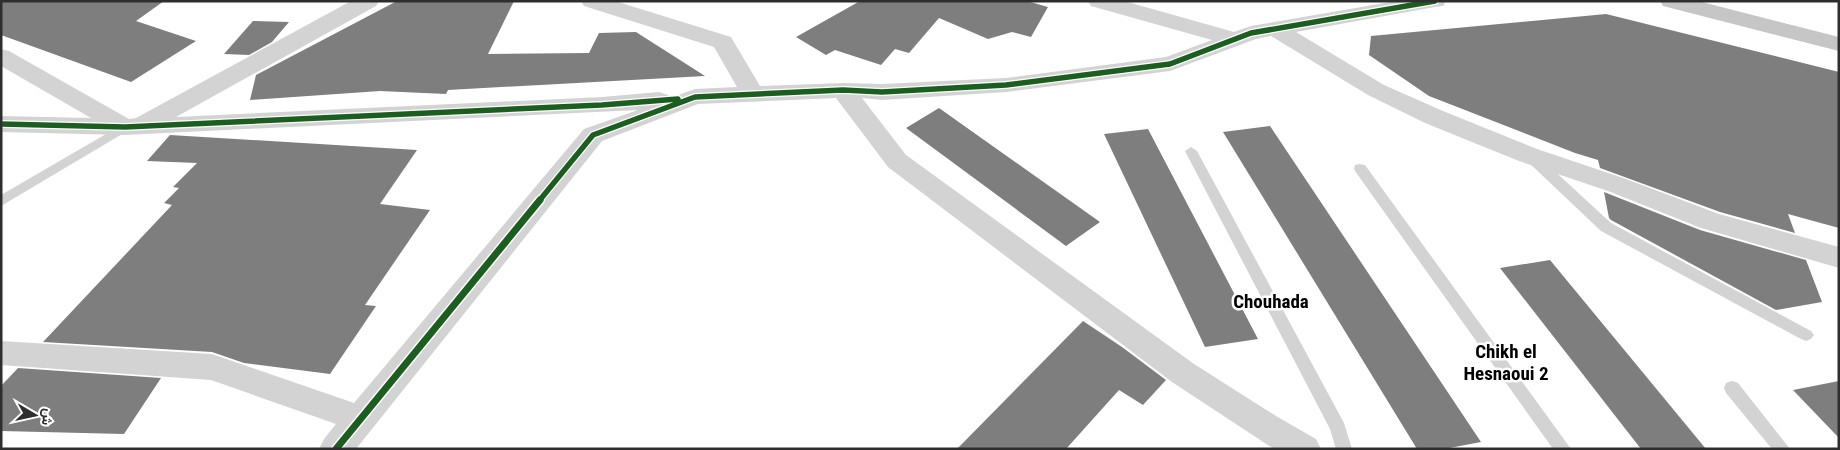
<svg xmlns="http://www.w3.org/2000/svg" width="1840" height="450" font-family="'Roboto Condensed',Vazirmatn,sans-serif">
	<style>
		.building { fill: #7e7e7e }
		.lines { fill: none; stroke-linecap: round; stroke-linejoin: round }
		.service { fill: #d3d3d3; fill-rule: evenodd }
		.minor { fill: #d3d3d3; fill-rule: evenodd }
		.primary { fill: #c6c6c6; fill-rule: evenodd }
		.cycleway-far1-casing { stroke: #fff; stroke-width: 8 }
		.cycleway-casing { stroke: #fff; stroke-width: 10 }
		.cycleway-far1 { stroke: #1b5e20; stroke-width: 5.5 }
		.cycleway { stroke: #1b5e20; stroke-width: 7 }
		.labels { text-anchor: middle; stroke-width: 5; stroke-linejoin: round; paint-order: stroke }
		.neighbourhood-label { font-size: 19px; font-weight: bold; fill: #000; stroke: #fff }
	</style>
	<rect width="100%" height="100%" fill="#fff"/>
	<!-- building -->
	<path class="building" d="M 1,1 L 164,1 L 136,21 L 196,41 L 131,82 L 1,35 Z
		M 397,1 L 514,1 L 488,54 L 589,53 L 599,33 L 636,32 L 705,76 L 448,90 L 446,94 L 380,91 L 250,100 L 256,75 Z
		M 860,1 L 1027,1 L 1048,7 L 1031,37 L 1012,32 L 988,39 L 939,18 L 909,53 L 895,49 L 881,65 L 835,50 L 826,55 L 796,37 Z
		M 1606,14 L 1839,72 L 1839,228 L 1788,214 L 1795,233 L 1720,212 L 1600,168 L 1598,160 L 1575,153 L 1429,96 L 1369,55 L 1371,36 Z
		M 253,21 L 289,22 L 272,42 L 249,55 L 224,54 Z
		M 939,108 L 1100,222 L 1066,246 L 906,128 Z
		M 1270,126 L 1481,442 L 1444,449 L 1417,449 L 1223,132 Z
		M 1148,129 L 1258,339 L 1205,347 L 1104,134 Z
		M 170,135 L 417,150 L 380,204 L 430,210 L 365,305 L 376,306 L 330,374 L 244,363 L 212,352 L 43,342 L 172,205 L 164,203 L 179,188 L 173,187 L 197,163 L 147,161 Z
		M 1604,192 L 1700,230 L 1806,260 L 1822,302 L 1776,310 L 1611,220 L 1609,218 Z
		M 1550,260 L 1706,449 L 1641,449 L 1500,268 Z
		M 1083,321 L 1122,347 L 1166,380 L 1143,405 L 1119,390 L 1066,449 L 957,449 Z
		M 18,368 L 161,378 L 124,434 L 1,431 L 1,386 Z
		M 1839,381 L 1839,438 L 1793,390 Z"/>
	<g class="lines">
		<!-- service -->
		<path class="service" d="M 125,123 L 131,127 L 129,130 L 1,206 L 1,195 Z
			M 1191,147 L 1197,151 L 1344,423 L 1352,449 L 1336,449 L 1330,429 L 1185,151 Z
			M 1531,153 L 1536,154 L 1611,223 L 1811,331 L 1814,335 L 1811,339 L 1806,341 L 1801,339 L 1601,231 L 1526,160 L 1525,157 L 1526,154 Z
			M 1360,164 L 1365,165 L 1571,449 L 1553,449 L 1355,171 L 1354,168 L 1355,165 Z
			M 1732,381 L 1738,383 L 1790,449 L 1772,449 L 1726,393 L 1724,388 L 1726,383 Z"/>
		<!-- minor -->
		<path class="minor" d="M 351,1 L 379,1 L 376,6 L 176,117 L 602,97 L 659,92 L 668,95 L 670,98 L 695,89 L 737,87 L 714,47 L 584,6 L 581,1 L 615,1 L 731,37 L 760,86 L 843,83 L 882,84 L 1006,78 L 1166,57 L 1212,40 L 1091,6 L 1088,1 L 1124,1 L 1234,32 L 1251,26 L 1396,1 L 1446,1 L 1443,6 L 1435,7 L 1296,32 L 1384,85 L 1443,111 L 1537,149 L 1626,179 L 1719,214 L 1839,247 L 1839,268 L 1701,228 L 1608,191 L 1519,161 L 1425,123 L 1368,95 L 1271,36 L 1256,39 L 1170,71 L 1006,92 L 882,100 L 862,98 L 906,155 L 1194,364 L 1276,416 L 1316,439 L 1321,449 L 1274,449 L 1172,382 L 888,167 L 836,98 L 698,104 L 602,141 L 356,449 L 319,449 L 324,439 L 336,424 L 211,380 L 1,365 L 1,341 L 212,354 L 354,403 L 584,129 L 638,110 L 125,135 L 1,132 L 1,116 L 91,118 L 1,66 L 1,49 L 9,51 L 129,119 L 136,118 Z"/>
		<!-- primary -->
		<path class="primary" d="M 1660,1 L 1698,1 L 1839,37 L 1839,51 L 1663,6 Z"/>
		<!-- cycleway-far1 casing -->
		<g class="cycleway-far1-casing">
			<path id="cycleway-far1" d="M 1,124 L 125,127 L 602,105 L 678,99
				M 539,201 L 593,135 L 695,97 L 843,90 L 882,92 L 1006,85 L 1170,64 L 1251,33 L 1435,1"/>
		</g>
		<!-- cycleway casing -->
		<g class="cycleway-casing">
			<path id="cycleway" d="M 336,449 L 540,200"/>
		</g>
		<!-- cycleway-far1 -->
		<use href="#cycleway-far1" class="cycleway-far1"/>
		<!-- cycleway -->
		<use href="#cycleway" class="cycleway"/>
	</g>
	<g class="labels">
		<!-- neighbourhood labels -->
		<g class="neighbourhood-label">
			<text x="1271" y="308">Chouhada</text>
			<text x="1506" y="358">Chikh el<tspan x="1506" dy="22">Hesnaoui 2</tspan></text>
		</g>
	</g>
	<!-- border -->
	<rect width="1840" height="450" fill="none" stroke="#2e2e2e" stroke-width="5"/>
	<!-- north arrow -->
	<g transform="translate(35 415) rotate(99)" stroke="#ffffff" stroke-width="4" paint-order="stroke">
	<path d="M0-4L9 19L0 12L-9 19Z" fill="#2e2e2e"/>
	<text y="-8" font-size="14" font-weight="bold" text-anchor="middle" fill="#2e2e2e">ش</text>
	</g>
</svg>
